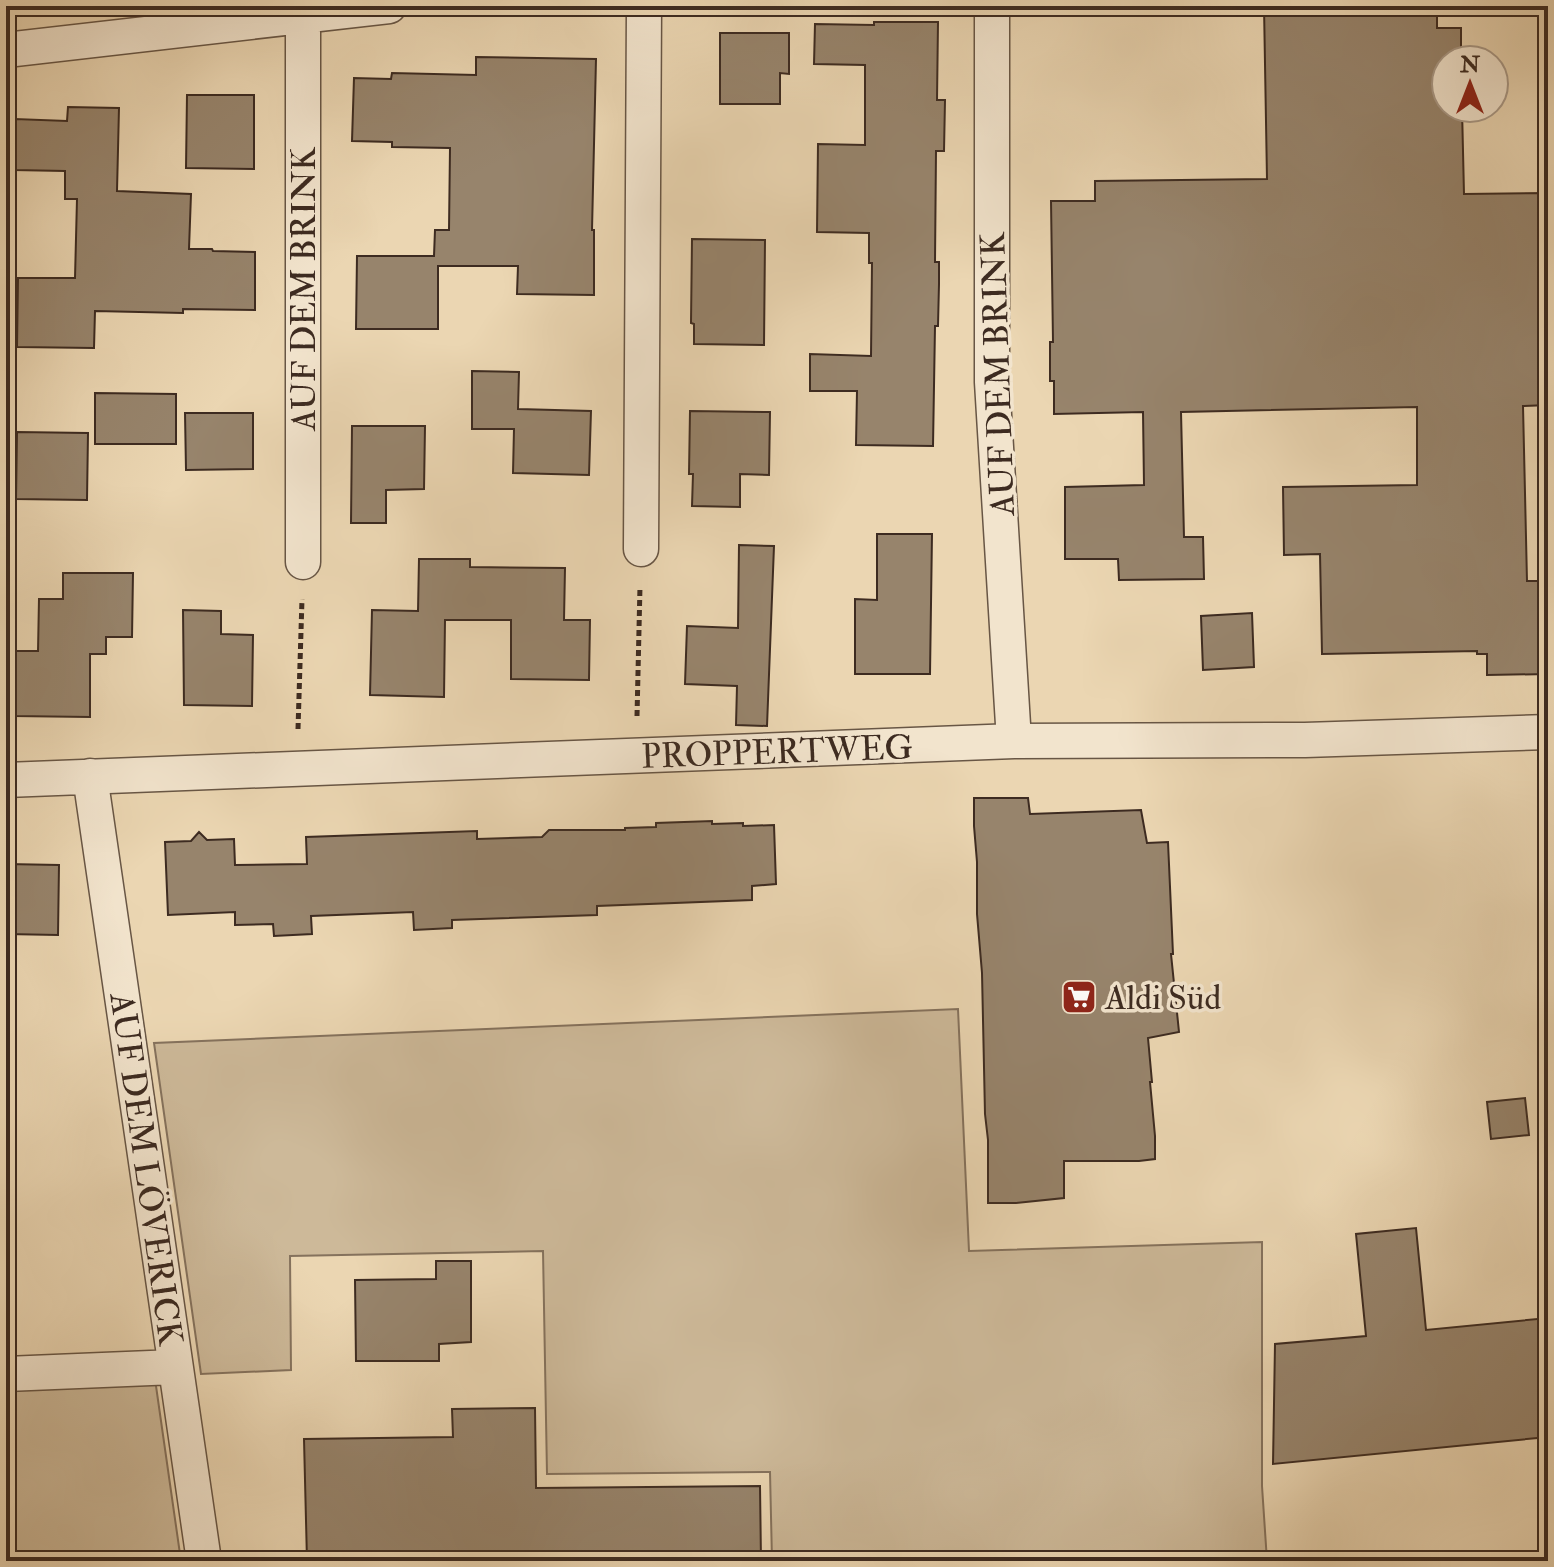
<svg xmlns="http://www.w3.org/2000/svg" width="1554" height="1567" font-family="'IM FELL Double Pica',serif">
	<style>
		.green { fill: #cdb999; stroke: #85725d; stroke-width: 2 }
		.building { fill: #97846c; stroke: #3d2b21; stroke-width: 2 }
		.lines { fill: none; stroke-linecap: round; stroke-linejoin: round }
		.street-casing { stroke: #685645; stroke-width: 37 }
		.path { stroke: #3d2b21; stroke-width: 5; stroke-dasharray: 6 4; stroke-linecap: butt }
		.street { stroke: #f2e4cd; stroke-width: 34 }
		.labels { text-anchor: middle; stroke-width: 7; stroke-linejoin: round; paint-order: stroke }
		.street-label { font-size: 34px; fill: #3d2b21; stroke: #f2e4cd }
		.poi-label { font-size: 34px; fill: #3d2b21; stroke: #f2e4cd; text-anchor: start }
	</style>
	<rect width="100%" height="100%" fill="#ebd6b2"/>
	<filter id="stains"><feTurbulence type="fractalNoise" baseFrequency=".0025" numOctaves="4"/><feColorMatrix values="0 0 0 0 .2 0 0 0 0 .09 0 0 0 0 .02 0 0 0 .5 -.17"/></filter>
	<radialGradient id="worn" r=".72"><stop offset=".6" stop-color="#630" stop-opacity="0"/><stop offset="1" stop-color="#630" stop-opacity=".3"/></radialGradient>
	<!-- green -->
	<path class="green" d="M 958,1009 L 969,1251 L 1262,1242 L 1262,1486 L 1267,1561 L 772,1561 L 770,1472 L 547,1474 L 543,1251 L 290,1256 L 291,1370 L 201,1374 L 154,1043 Z
		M 155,1379 L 181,1561 L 6,1561 L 6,1385 Z"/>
	<!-- building -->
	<path class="building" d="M 1264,6 L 1437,6 L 1437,28 L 1461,28 L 1461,60 L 1446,60 L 1446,108 L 1462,108 L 1464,194 L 1547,193 L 1548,405 L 1523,406 L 1527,581 L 1548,581 L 1548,674 L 1487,675 L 1487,654 L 1477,654 L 1477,651 L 1322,654 L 1320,554 L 1284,555 L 1283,487 L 1417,485 L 1417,407 L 1181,412 L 1184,537 L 1203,537 L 1204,579 L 1119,580 L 1118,559 L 1065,559 L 1065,487 L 1144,485 L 1143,412 L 1054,414 L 1054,381 L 1050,381 L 1050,342 L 1053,342 L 1051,201 L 1095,201 L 1095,181 L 1267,179 Z
		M 874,22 L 938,22 L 937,100 L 945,100 L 944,151 L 936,151 L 935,262 L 939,262 L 939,284 L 938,326 L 935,326 L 933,446 L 856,445 L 857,391 L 810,391 L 810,354 L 871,356 L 872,263 L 869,263 L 869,233 L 817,232 L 818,144 L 865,145 L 865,65 L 814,64 L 815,24 L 874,25 Z
		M 720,33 L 789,33 L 789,74 L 780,73 L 780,104 L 720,104 Z
		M 476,57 L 596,59 L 592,230 L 594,230 L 594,295 L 517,294 L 518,266 L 438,266 L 438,329 L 356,329 L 357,256 L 434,256 L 435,230 L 449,230 L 450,148 L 392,147 L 392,142 L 352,141 L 354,78 L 391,79 L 392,73 L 476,75 Z
		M 187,95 L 254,95 L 254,169 L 186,168 Z
		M 68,107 L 119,108 L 117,191 L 191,194 L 189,249 L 212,249 L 213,251 L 255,252 L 255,310 L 183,309 L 183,313 L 95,311 L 94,348 L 17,347 L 18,278 L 75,278 L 77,199 L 65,199 L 65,171 L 14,170 L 15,119 L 67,121 Z
		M 692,239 L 765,240 L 764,345 L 694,344 L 694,324 L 691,323 Z
		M 472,371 L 519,372 L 518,409 L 591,411 L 589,475 L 513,473 L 514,429 L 472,429 Z
		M 95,393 L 176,394 L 176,444 L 95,444 Z
		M 690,411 L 770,412 L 769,475 L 740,474 L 740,507 L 692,506 L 693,474 L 689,474 Z
		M 185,413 L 253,413 L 253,469 L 186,470 Z
		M 352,426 L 425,426 L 424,489 L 386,490 L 386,523 L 351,523 Z
		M 17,432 L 88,433 L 87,500 L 16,499 Z
		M 877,534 L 932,534 L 930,674 L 855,674 L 855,599 L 877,600 Z
		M 739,545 L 774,546 L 767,726 L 736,725 L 737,686 L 685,684 L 687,626 L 738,628 Z
		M 419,559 L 470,559 L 470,567 L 565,568 L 564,620 L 590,620 L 589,680 L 511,679 L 511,620 L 445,620 L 444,697 L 370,695 L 372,610 L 418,611 Z
		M 63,573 L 133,573 L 132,637 L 106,637 L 106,654 L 90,654 L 90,717 L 13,716 L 13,651 L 38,651 L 39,599 L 63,599 Z
		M 183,610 L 221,611 L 221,634 L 253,635 L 252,706 L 184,705 Z
		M 1252,613 L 1254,667 L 1203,670 L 1201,616 Z
		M 974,798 L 1028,798 L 1030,814 L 1141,810 L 1147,843 L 1168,842 L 1173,954 L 1171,954 L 1179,1032 L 1148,1038 L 1152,1082 L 1150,1082 L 1155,1136 L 1155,1159 L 1139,1161 L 1064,1161 L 1064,1198 L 1016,1203 L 988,1203 L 988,1140 L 985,1114 L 982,973 L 977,914 L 977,862 L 974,826 Z
		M 712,821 L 712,824 L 743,823 L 743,826 L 774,825 L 776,884 L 752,886 L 752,900 L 597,906 L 597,915 L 452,920 L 452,928 L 414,930 L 413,912 L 311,916 L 312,934 L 274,936 L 273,924 L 235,925 L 235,912 L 168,915 L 165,842 L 191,841 L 199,832 L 207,840 L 234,839 L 235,865 L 307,864 L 306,837 L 477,831 L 477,839 L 542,837 L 549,830 L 625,830 L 625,828 L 656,827 L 656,823 Z
		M 6,864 L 59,865 L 58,935 L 6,934 Z
		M 1525,1098 L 1529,1135 L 1491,1139 L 1487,1102 Z
		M 1416,1228 L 1426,1330 L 1548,1318 L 1548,1437 L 1273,1464 L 1275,1344 L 1366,1336 L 1356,1234 Z
		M 436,1261 L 471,1261 L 471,1342 L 439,1344 L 439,1361 L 356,1361 L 355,1280 L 436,1279 Z
		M 535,1408 L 536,1488 L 760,1486 L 761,1561 L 307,1561 L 304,1439 L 453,1437 L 452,1409 Z"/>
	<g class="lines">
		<!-- street casing -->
		<g class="street-casing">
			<path id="street" d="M 992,6 L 992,382 L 1014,741
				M 303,15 L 303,562
				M 6,50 L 389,6
				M 641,549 L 644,6
				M 90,776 L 204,1561
				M 6,780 L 1014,741 L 1305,740 L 1548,732
				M 6,1374 L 175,1367"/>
		</g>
		<!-- path -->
		<path class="path" d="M 1537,6 L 1548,34
			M 637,716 L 640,586
			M 298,729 L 302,599"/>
		<!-- street -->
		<use href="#street" class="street"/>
	</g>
	<!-- icons -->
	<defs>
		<g id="supermarket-square" transform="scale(1.8)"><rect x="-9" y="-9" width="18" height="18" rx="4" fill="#8f2418" stroke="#f2e4cd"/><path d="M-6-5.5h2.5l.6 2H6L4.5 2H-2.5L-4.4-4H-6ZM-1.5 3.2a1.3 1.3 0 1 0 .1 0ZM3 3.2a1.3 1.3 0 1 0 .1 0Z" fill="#fff"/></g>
	</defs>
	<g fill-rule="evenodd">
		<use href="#supermarket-square" x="1079" y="997"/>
	</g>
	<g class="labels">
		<!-- street labels -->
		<g class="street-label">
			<text transform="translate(303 289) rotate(-90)" y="12">AUF DEM BRINK</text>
			<text transform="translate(997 374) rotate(-92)" y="12">AUF DEM BRINK</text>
			<text transform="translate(777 751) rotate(-2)" y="12">PROPPERTWEG</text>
			<text transform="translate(147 1169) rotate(82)" y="12">AUF DEM LÖVERICK</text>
		</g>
		<!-- poi labels -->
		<g class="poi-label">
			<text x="1105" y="1009">Aldi Süd</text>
		</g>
	</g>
	<!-- margin -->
	<rect width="1554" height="1567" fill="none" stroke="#ebd6b2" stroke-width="32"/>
	<rect x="8" y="8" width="1538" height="1551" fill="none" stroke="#3d2b21" stroke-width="4"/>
	<rect x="16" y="16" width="1522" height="1535" fill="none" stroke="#3d2b21" stroke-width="2"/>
	<!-- north arrow -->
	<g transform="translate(1470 84)"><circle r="38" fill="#f2e4cd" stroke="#aa9a88" stroke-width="2"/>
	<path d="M0-6L14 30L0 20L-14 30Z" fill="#8f2418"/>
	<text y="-12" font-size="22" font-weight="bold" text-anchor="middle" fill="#3d2b21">N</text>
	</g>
	<rect width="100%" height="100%" filter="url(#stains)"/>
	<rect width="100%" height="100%" fill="url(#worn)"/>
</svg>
